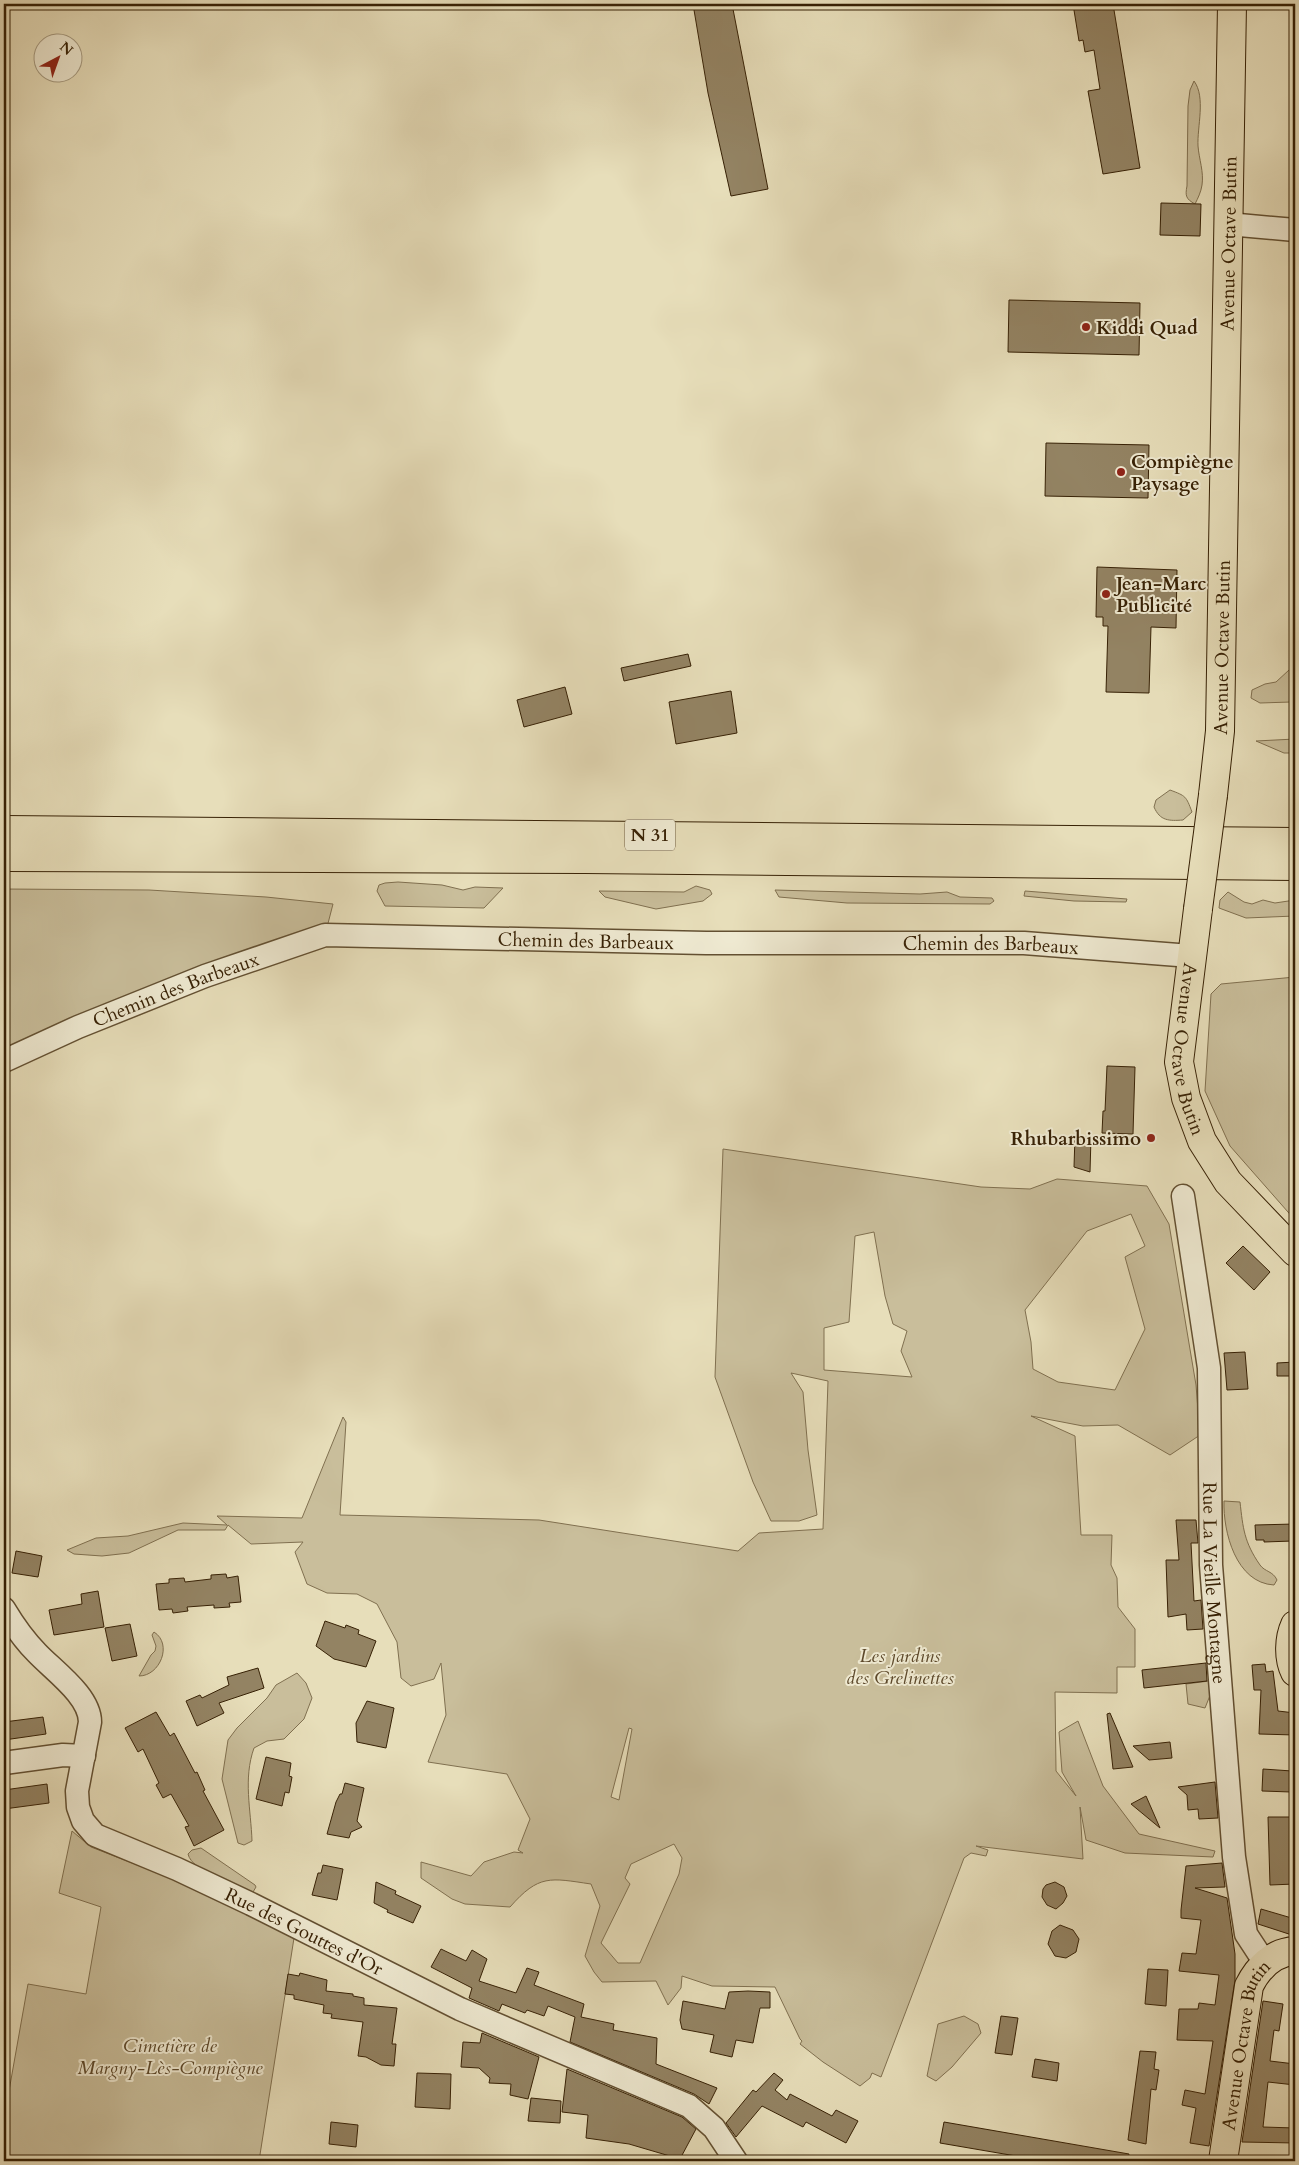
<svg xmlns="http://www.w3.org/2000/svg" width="1299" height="2165" font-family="Cardo,serif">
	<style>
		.green { fill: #c9be9b; stroke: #807050; fill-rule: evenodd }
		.building { fill: #938363; stroke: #372105 }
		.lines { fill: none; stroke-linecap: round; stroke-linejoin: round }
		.minor-casing { stroke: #635032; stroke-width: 25 }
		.major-casing { stroke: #372105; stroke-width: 30 }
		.highway-casing { stroke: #372105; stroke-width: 30 }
		.minor { stroke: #efead2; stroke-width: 22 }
		.major { stroke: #e7deba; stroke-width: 28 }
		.highway { stroke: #e7deba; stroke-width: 28 }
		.major-bridge-casing { stroke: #372105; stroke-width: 30; stroke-linecap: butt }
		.major-bridge { stroke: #e7deba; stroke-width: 28 }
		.poi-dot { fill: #8f2418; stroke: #efead2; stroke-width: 2 }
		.labels { text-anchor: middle; stroke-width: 4; stroke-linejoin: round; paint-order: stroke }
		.shield { fill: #efead2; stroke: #6e5d42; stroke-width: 1 }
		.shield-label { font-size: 18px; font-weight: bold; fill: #372105 }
		.street-label { font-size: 19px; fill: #372105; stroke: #efead2 }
		.poi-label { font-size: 19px; font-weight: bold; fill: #372105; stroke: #efead2; text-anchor: start }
		.park-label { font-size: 19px; font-style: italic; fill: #5c482a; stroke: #efead2 }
	</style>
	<rect width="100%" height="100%" fill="#e7deba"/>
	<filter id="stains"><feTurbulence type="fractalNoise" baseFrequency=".004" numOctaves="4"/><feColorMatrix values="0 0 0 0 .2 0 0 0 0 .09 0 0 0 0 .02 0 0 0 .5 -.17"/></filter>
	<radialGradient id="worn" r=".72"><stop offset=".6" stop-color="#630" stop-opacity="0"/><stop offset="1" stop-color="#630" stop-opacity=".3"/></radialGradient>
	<!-- green -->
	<path class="green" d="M 1194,81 C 1206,97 1197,127 1198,146 C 1199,159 1204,172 1202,185 C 1201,192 1198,198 1195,204 C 1186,199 1185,196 1187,186 L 1188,106 L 1190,90 Z
		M 1289,670 L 1295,671 L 1295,700 L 1291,702 L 1260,703 L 1251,698 L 1252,690 L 1265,684 L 1276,682 Z
		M 1295,739 L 1295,753 L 1284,753 L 1256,741 Z
		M 1170,790 C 1186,796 1186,796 1192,812 L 1183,820 C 1169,821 1160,821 1154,807 L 1156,800 Z
		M 398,882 L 442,885 L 463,890 L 475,887 L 503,888 L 484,908 L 385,906 L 377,891 L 379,885 L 385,883 Z
		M 696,886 L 710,890 L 712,894 L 703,901 L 656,909 L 605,897 L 599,891 L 684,892 Z
		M 4,889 L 149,890 L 266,897 L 333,904 L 325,935 L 4,1057 Z
		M 775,890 L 920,894 L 947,892 L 960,897 L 992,898 L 994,901 L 990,904 L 847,903 L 779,897 Z
		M 1025,891 L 1127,899 L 1126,902 L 1074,901 L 1024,896 Z
		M 1228,892 L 1244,902 L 1252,904 L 1263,900 L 1275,903 L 1295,900 L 1295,916 L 1246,918 L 1219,908 L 1220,900 Z
		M 1295,977 L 1295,1220 L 1230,1146 L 1205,1091 L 1211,994 L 1221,984 Z
		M 723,1149 L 981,1187 L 1030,1189 L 1057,1179 L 1147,1186 L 1169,1224 L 1196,1385 L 1200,1435 L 1170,1455 L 1118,1425 L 1083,1426 L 1031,1416 L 1075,1436 L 1081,1535 L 1112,1535 L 1111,1565 L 1117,1578 L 1118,1607 L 1135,1629 L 1135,1667 L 1117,1667 L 1117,1693 L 1055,1692 L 1056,1771 L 1076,1796 L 1062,1772 L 1059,1732 L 1078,1721 L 1103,1786 L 1139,1834 L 1215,1851 L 1213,1857 L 1125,1853 L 1086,1840 L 1080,1807 L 1083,1859 L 976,1846 L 988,1850 L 986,1856 L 971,1853 L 964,1858 L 881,2077 L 872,2073 L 870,2078 L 860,2086 L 823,2062 L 800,2044 L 802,2041 L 800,2039 L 775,1987 L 712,1986 L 682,1976 L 681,1988 L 668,2005 L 656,1981 L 602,1982 L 594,1972 L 585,1956 L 600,1906 L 591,1884 C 550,1878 539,1874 510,1907 L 465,1904 L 452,1899 L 421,1878 L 421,1862 L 471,1876 L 484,1862 L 514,1852 L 523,1853 L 518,1850 L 530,1819 L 507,1774 L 428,1762 L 446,1715 L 441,1663 L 434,1679 L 411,1686 L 401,1678 L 397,1642 L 377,1604 L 357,1594 L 327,1593 L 307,1584 L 295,1552 L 303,1542 L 251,1544 L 228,1525 L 225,1530 L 178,1530 L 129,1553 L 102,1556 L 74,1554 L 67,1550 L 96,1538 L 128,1536 L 183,1523 L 227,1525 L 217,1516 L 302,1518 L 343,1417 L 346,1422 L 340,1515 L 539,1520 L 738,1551 L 759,1533 L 823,1529 L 828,1381 L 791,1373 L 803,1392 L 808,1450 L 817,1515 L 799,1521 L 771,1521 L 753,1482 L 715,1377 ZM 1131,1214 L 1145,1246 L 1125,1257 L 1145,1329 L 1115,1390 L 1058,1382 L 1033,1369 L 1031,1342 L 1025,1310 L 1087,1231 ZM 874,1232 L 885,1296 L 893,1324 L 907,1331 L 901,1351 L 912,1377 L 824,1370 L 824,1328 L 849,1322 L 855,1236 ZM 629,1728 L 632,1729 L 619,1800 L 611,1797 ZM 674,1844 L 682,1858 L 679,1874 L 640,1963 L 618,1963 L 601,1943 L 630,1884 L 625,1878 L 631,1864 Z
		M 1224,1501 L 1240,1502 C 1243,1528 1244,1542 1260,1565 C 1265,1572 1273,1571 1277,1580 L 1274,1585 C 1236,1583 1223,1532 1224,1501 Z
		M 154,1632 C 173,1644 160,1676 139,1676 L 151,1655 L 155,1651 L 156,1646 L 152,1635 Z
		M 297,1673 L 306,1683 L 312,1698 L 304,1719 L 284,1739 L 267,1741 L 254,1748 C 243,1779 251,1810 252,1841 L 244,1845 L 238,1843 L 222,1779 L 228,1740 L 237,1728 L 267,1698 L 276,1685 Z
		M 1209,1681 L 1211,1693 L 1205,1708 L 1188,1704 L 1186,1684 Z
		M 72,1831 L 91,1847 L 207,1892 L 294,1938 L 259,2161 L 4,2161 L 4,2119 L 28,1984 L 86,1994 L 101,1907 L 59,1893 Z
		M 201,1848 L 255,1885 L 256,1887 L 253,1892 C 237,1885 192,1872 188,1854 L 192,1850 Z
		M 964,2016 L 978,2024 L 981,2033 L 952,2067 L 936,2081 L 927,2076 L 938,2024 Z"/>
	<!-- building -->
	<path class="building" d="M 693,4 L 732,4 L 768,189 L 731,196 L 708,93 Z
		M 1073,4 L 1113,4 L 1140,168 L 1103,174 L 1088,91 L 1100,89 L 1094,50 L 1085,52 L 1083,40 L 1079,41 Z
		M 1161,203 L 1201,204 L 1200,236 L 1160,235 Z
		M 1009,300 L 1140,303 L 1139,355 L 1008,352 Z
		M 1046,443 L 1149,445 L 1148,498 L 1045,496 Z
		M 1097,567 L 1177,570 L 1176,628 L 1151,627 L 1149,693 L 1106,692 L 1108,626 L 1103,626 L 1103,617 L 1096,617 Z
		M 688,654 L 691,666 L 624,681 L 621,668 Z
		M 565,687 L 572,714 L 524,727 L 517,700 Z
		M 731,691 L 737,733 L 676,744 L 669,702 Z
		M 1107,1066 L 1135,1067 L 1133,1134 L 1102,1133 L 1103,1111 L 1105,1111 Z
		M 1075,1136 L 1091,1137 L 1090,1172 L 1074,1167 Z
		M 1243,1246 L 1270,1272 L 1254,1290 L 1226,1263 Z
		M 1245,1352 L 1248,1389 L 1227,1390 L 1224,1353 Z
		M 1295,1362 L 1295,1376 L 1277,1376 L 1277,1363 Z
		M 1176,1520 L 1196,1520 L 1198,1543 L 1191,1543 L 1194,1601 L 1201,1600 L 1203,1629 L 1187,1630 L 1186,1614 L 1168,1617 L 1166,1560 L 1179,1560 Z
		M 1295,1524 L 1295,1539 L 1293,1541 L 1264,1542 L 1264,1540 L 1256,1540 L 1255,1525 Z
		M 16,1551 L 42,1556 L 38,1577 L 12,1573 Z
		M 226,1574 L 227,1578 L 238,1576 L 241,1602 L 229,1603 L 230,1607 L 214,1608 L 214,1605 L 187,1607 L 188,1611 L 173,1613 L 172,1609 L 159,1610 L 156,1584 L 169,1583 L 169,1579 L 184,1578 L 185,1582 L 211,1579 L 211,1575 Z
		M 98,1591 L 104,1627 L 54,1635 L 49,1610 L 82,1604 L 81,1594 Z
		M 325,1621 L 345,1628 L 346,1625 L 359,1630 L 358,1634 L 376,1641 L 366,1667 L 334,1659 L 316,1646 Z
		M 130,1624 L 137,1656 L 112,1661 L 105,1628 Z
		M 1206,1663 L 1207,1681 L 1144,1688 L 1142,1670 Z
		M 1265,1664 L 1266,1672 L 1273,1671 L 1278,1711 L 1295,1713 L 1295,1735 L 1259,1734 L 1261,1690 L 1254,1690 L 1252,1665 Z
		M 258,1668 L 264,1688 L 219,1703 L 224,1713 L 197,1726 L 186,1701 L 200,1695 L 202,1698 L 229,1685 L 227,1677 Z
		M 367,1701 L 394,1708 L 386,1748 L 357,1742 L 356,1723 Z
		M 156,1712 L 170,1736 L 174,1733 L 195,1773 L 197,1772 L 205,1790 L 203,1791 L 224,1830 L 194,1846 L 185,1827 L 189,1826 L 171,1794 L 163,1798 L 156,1785 L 159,1783 L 143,1749 L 138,1752 L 125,1728 Z
		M 1110,1713 L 1133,1767 L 1113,1769 L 1107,1714 Z
		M 43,1717 L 46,1734 L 4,1740 L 4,1722 Z
		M 1170,1742 L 1172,1758 L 1149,1760 L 1133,1746 Z
		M 266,1757 L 291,1763 L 289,1776 L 292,1777 L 289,1793 L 285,1792 L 282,1806 L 256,1799 Z
		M 1263,1769 L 1292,1771 L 1291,1792 L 1262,1791 Z
		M 1215,1782 L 1218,1818 L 1199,1819 L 1198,1809 L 1188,1810 L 1187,1795 L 1178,1787 Z
		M 345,1783 L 364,1788 L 357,1821 L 362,1827 L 351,1832 L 349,1838 L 327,1834 L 336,1802 L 340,1794 L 342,1794 Z
		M 47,1784 L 49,1803 L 4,1809 L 4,1790 Z
		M 1146,1796 L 1160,1828 L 1131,1804 Z
		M 1268,1817 L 1291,1817 L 1291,1850 L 1295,1851 L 1295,1884 L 1270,1885 Z
		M 1222,1863 L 1225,1887 L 1195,1888 L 1227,1898 L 1235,1954 L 1235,1980 L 1209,2146 L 1190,2143 L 1196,2108 L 1182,2105 L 1185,2090 L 1205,2094 L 1213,2041 L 1177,2040 L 1179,2009 L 1198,2009 L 1199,2003 L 1215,2005 L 1219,1975 L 1179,1971 L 1182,1953 L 1196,1954 L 1201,1920 L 1181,1918 L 1181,1910 L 1186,1866 Z
		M 323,1865 L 343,1869 L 337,1900 L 312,1895 L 318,1873 L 321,1873 Z
		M 376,1882 L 396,1891 L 395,1894 L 421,1906 L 413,1923 L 387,1912 L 388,1910 L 374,1903 Z
		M 1055,1882 L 1064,1887 L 1067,1896 L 1063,1903 L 1056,1909 L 1047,1905 L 1042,1897 L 1043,1889 L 1046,1885 Z
		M 1261,1909 L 1295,1919 L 1295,1936 L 1258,1924 Z
		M 1060,1925 L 1073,1930 L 1079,1939 L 1076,1952 L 1066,1958 L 1055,1956 L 1048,1944 L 1052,1931 Z
		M 441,1949 L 466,1961 L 472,1950 L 487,1959 L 479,1981 L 516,1993 L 527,1968 L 539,1972 L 534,1985 L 584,2004 L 581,2017 L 614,2024 L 613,2030 L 657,2038 L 656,2064 L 717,2088 L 709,2104 L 694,2094 L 570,2042 L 575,2017 L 548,2006 L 544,2016 L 527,2010 L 525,2013 L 502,2004 L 499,2011 L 469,1998 L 472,1988 L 431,1967 Z
		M 1148,1969 L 1168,1970 L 1166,2006 L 1145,2004 Z
		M 300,1973 L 327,1980 L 326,1991 L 353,1994 L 353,1996 L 364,1998 L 364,2005 L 397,2008 L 392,2044 L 396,2044 L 394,2066 L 381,2065 L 366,2057 L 358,2056 L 363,2022 L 331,2018 L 332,2014 L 323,2013 L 324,2005 L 294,1999 L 294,1995 L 285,1994 L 288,1974 L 299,1976 Z
		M 748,1991 L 770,1992 L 770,2008 L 760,2008 L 753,2043 L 736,2040 L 732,2057 L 710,2052 L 714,2035 L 682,2029 L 680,2020 L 683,2001 L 725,2009 L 729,1992 Z
		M 1263,2001 L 1283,2004 L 1279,2031 L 1274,2030 L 1270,2061 L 1295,2064 L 1295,2085 L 1268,2082 L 1263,2127 L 1295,2128 L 1295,2143 L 1242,2142 Z
		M 1001,2016 L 1018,2018 L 1012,2055 L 995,2053 Z
		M 482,2033 L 539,2057 L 528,2099 L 510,2095 L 511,2084 L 489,2083 L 490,2078 L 479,2068 L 461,2067 L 463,2042 L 480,2043 Z
		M 1140,2051 L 1156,2052 L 1154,2069 L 1159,2070 L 1156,2090 L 1151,2089 L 1146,2144 L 1128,2140 Z
		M 1035,2059 L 1059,2063 L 1057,2081 L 1032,2077 Z
		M 567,2069 L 682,2117 L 696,2129 L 680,2159 L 629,2144 L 586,2138 L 588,2115 L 562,2112 Z
		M 417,2073 L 451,2074 L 450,2109 L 415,2107 Z
		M 774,2073 L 783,2080 L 775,2090 L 787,2100 L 790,2094 L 832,2116 L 836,2110 L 858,2121 L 846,2143 L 806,2122 L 803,2127 L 762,2106 L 736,2137 L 726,2123 L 753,2090 L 756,2092 Z
		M 531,2098 L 561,2101 L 560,2123 L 528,2121 Z
		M 331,2122 L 358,2125 L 356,2147 L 329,2144 Z
		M 944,2122 L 1129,2154 L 1128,2161 L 1045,2161 L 940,2143 Z"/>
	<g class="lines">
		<!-- minor casing -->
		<g class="minor-casing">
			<g id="minor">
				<path d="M 1228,224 L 1295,230"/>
				<path id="s1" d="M 4,1061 L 78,1027 L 205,976 L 325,935 L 706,943 L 1024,943 L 1191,956"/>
				<path id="s2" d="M 1183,1196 L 1209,1368 L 1211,1565 L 1234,1857 L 1246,1934 L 1265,1963"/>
				<path id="s3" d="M 4,1609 C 13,1624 24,1640 37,1653 C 54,1671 90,1696 90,1722 L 77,1791 L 78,1807 L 83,1821 L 95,1835 L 177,1869 L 251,1904 L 460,2009 L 689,2106 L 714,2128 L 736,2161"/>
				<path d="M 4,1763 L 63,1755 L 84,1756"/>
			</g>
		</g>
		<!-- major casing -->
		<g class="major-casing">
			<g id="major">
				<path id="s4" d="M 1213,795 L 1220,731 L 1232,4"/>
				<path id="s5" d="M 1198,909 L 1179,1062 L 1186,1098 L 1202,1141 L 1228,1182 L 1295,1252"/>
				<path d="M 1295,1625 C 1289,1638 1288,1658 1295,1672"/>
				<path id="s6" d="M 1223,2161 L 1249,1986 C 1258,1968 1273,1952 1295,1951"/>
			</g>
		</g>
		<!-- highway casing -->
		<g class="highway-casing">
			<path id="highway" d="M 4,830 L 1295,842
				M 4,857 L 585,859 L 1295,866"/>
		</g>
		<!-- minor -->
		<use href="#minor" class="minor"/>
		<!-- major -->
		<use href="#major" class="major"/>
		<!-- highway -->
		<use href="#highway" class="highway"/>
		<!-- major-bridge casing -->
		<g class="major-bridge-casing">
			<path id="major-bridge" d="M 1198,909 L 1213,795"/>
		</g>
		<!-- major-bridge -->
		<use href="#major-bridge" class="major-bridge"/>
	</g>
	<!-- markers -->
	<g class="poi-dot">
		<circle cx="1086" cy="327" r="5"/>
		<circle cx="1121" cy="472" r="5"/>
		<circle cx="1106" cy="594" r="5"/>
		<circle cx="1151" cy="1138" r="5"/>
	</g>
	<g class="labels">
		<!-- shield labels -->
		<rect class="shield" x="625" y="819.5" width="50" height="31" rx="4"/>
		<g class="shield-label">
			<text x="650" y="841">N 31</text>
		</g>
		<!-- street labels -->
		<g class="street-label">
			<text dy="7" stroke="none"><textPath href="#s4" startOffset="552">Avenue Octave Butin</textPath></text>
			<text dy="7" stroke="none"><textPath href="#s4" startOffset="148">Avenue Octave Butin</textPath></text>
			<text dy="7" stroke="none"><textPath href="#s1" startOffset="606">Chemin des Barbeaux</textPath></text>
			<text dy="7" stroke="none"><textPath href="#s1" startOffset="1011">Chemin des Barbeaux</textPath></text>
			<text dy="7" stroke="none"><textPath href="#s1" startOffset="186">Chemin des Barbeaux</textPath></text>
			<text dy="7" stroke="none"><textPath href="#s5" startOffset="142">Avenue Octave Butin</textPath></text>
			<text dy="7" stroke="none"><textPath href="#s2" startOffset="389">Rue La Vieille Montagne</textPath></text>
			<text dy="7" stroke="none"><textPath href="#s3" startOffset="494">Rue des Gouttes d'Or</textPath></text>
			<text dy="7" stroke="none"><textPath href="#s6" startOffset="119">Avenue Octave Butin</textPath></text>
		</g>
		<!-- poi labels -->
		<g class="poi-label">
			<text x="1096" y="334">Kiddi Quad</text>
			<text x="1131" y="468">Compiègne<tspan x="1131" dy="22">Paysage</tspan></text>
			<text x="1116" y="590">Jean-Marc<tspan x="1116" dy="22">Publicité</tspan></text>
			<text x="1141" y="1145" text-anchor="end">Rhubarbissimo</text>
		</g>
		<!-- park labels -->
		<g class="park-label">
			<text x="900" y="1662">Les jardins<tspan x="900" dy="22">des Grelinettes</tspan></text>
			<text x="170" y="2052">Cimetière de<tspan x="170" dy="22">Margny-Lès-Compiègne</tspan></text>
		</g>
	</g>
	<!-- margin -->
	<rect width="1299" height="2165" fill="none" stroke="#e7deba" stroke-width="20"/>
	<rect x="5" y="5" width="1289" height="2155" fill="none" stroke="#372105" stroke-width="2.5"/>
	<rect x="10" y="10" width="1279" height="2145" fill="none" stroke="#372105"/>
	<!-- north arrow -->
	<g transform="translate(58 58) rotate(41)"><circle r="24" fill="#efead2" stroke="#a59a80"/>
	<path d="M0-4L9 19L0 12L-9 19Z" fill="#8f2418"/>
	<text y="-8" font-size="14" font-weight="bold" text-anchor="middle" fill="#372105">N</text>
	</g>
	<rect width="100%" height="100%" filter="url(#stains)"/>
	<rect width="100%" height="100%" fill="url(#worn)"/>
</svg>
